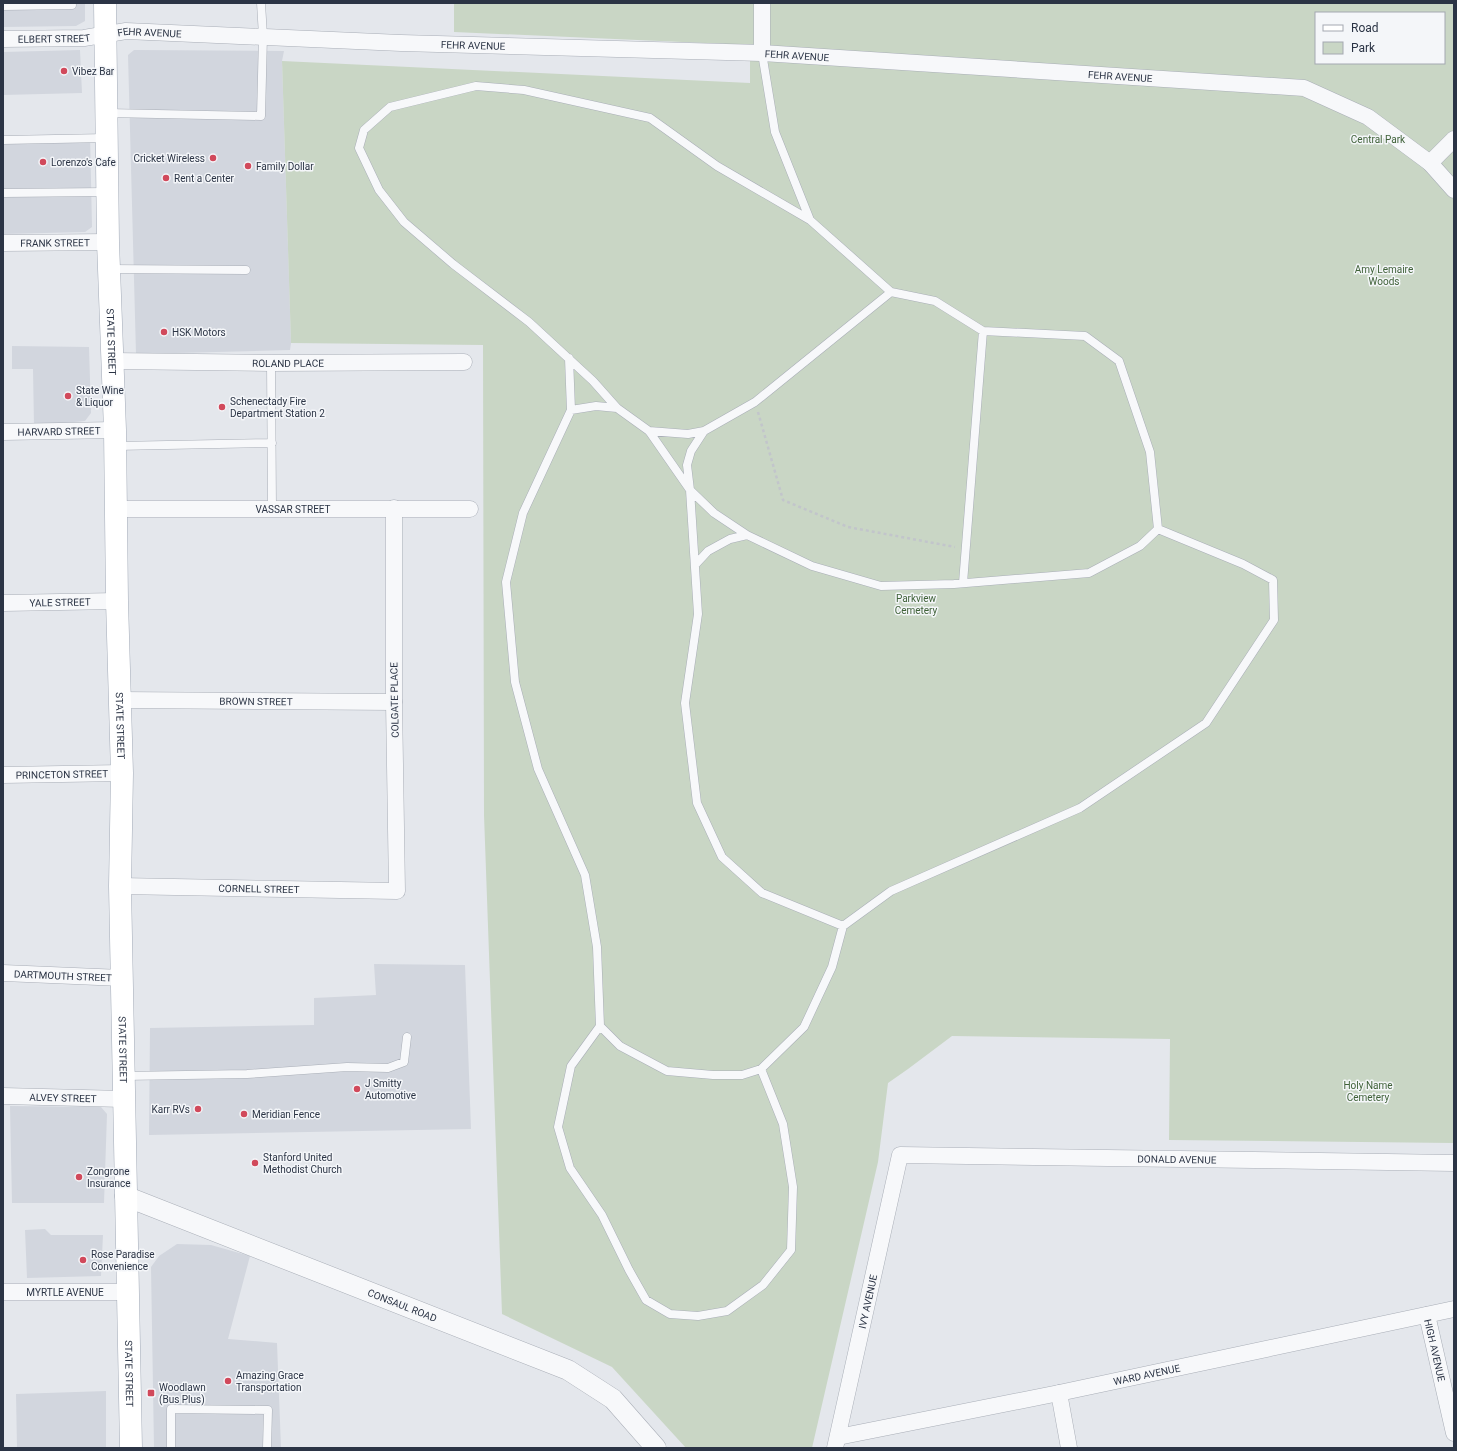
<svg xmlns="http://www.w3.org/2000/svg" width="1457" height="1451" font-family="Roboto,sans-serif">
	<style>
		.built { fill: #d2d6de }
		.green { fill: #c9d6c5; fill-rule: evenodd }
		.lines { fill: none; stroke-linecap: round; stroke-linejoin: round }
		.service-casing { stroke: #a9aeb7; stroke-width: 9 }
		.minor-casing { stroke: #a9aeb7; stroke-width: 17 }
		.tertiary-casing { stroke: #a9aeb7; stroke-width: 21 }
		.primary-casing { stroke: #a3abb8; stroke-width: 23 }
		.path { stroke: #c2c5cb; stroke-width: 2.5; stroke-dasharray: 3 3; stroke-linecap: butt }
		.service { stroke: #f7f8fa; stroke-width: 8 }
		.minor { stroke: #f7f8fa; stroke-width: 16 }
		.tertiary { stroke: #f7f8fa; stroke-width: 20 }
		.primary { stroke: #fff; stroke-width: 22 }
		.poi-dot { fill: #d1495b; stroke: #f4f6f9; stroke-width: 1.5 }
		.labels { text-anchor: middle; stroke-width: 3; stroke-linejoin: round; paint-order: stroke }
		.street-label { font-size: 10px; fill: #2b3445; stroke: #f4f6f9 }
		.poi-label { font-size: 10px; fill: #2b3445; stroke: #f4f6f9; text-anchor: start }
		.park-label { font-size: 10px; fill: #3f6138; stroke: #f4f6f9 }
	</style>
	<rect width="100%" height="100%" fill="#e4e7ec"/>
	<!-- built -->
	<path class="built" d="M 3,3 L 85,3 L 85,21 L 76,26 L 3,27 Z
		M 80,50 L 82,93 L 3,95 L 3,52 Z
		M 134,50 L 284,51 L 282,61 L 291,343 L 290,350 L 136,354 L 128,55 Z
		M 90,134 L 92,227 L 85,232 L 3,234 L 3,136 Z
		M 12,346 L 89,347 L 91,413 L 85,421 L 34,426 L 33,369 L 12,369 Z
		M 374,964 L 465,965 L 471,1129 L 149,1135 L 150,1028 L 314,1025 L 314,998 L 376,995 Z
		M 10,1106 L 101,1107 L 107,1114 L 104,1203 L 12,1203 Z
		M 45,1229 L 51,1235 L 103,1235 L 101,1276 L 27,1278 L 25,1230 Z
		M 177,1244 L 211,1245 L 250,1256 L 228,1339 L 277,1343 L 281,1448 L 154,1448 L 151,1267 L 159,1256 Z
		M 106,1391 L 106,1448 L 17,1448 L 16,1394 Z"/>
	<!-- green -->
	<path class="green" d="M 454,3 L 1454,3 L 1453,1143 L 1169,1140 L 1170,1039 L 952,1036 L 908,1069 L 888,1083 L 878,1162 L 812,1448 L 686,1448 L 612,1367 L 502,1314 L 484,815 L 483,345 L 291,343 L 282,61 L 750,83 L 750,45 L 454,32 ZM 1316,13 L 1444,13 L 1444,63 L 1316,63 Z"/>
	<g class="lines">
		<!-- service casing -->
		<g class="service-casing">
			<path id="service" d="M 3,6 L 72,5 L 71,3
				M 107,113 L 261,116 L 263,36 L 261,3
				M 3,140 L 106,138
				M 3,193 L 106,192
				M 109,269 L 246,270
				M 569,358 L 571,410 L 523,513 L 506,582 L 515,682 L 538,769 L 585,875 L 597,947 L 600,1026 L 620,1046 L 667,1071 L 713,1075 L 742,1075 L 761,1069 L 804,1027 L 832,967 L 843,926
				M 271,363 L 272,509
				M 617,408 L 593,381 L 529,322 L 453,264 L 404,222 L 379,190 L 359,148 L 364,130 L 390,107 L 476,86 L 524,90 L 650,118 L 717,166 L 810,220
				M 571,410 L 596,406 L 617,408 L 649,431 L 690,490 L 698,614 L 685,703 L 697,803 L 722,857 L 762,893 L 843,926 L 891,891 L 1080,808 L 1206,723 L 1274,620 L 1273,580 L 1243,564 L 1158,529
				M 649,431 L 688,434 L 704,431 L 755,402 L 891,292
				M 704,431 L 691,451 L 687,465 L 690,490 L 714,513 L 747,535
				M 116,446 L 272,443
				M 695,565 L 708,551 L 730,539 L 747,535 L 812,566 L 881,586 L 954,584 L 1089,573 L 1140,546 L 1158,529 L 1150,452 L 1119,361 L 1085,336 L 983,331 L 935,301 L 891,292 L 810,220 L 775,132 L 762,53
				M 963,583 L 983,331
				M 600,1026 L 571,1066 L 558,1127 L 570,1168 L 602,1215 L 629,1270 L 646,1300 L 670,1314 L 698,1316 L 727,1311 L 763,1285 L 791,1250 L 793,1187 L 783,1124 L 761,1069
				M 124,1076 L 247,1074 L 347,1067 L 388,1068 L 404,1062 L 407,1037
				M 171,1448 L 171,1409 L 268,1410 L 267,1448"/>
		</g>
		<!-- minor casing -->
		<g class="minor-casing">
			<g id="minor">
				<path id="s1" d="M 3,39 L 84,38 L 126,31 L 401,43 L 762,53 L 1304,88 L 1368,117 L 1430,163 L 1454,190"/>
				<path d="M 762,53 L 762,3"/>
				<path d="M 1430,163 L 1454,139"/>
				<path id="s2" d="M 3,243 L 108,242"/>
				<path id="s3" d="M 113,361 L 271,363 L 464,362"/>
				<path id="s4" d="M 3,432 L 115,430"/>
				<path id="s5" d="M 116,509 L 470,509"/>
				<path id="s6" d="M 3,603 L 117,601"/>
				<path id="s7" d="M 119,700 L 394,702"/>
				<path id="s8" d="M 3,775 L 122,773"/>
				<path id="s9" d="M 120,886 L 397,891 L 394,702 L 394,508"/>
				<path id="s10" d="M 3,973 L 122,978"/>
				<path id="s11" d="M 3,1096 L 124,1099"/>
				<path id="s12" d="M 3,1292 L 127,1292"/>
				<path id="s13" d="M 1427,1315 L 1454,1433"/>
				<path d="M 1059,1393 L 1069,1448"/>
				<path id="s14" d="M 838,1437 L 1059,1393 L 1454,1309"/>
				<path id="s15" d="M 835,1448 L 900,1155 L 1454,1163"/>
			</g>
		</g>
		<!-- tertiary casing -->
		<g class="tertiary-casing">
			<g id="tertiary">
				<path id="s16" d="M 125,1196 L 568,1370 L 613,1399 L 656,1448"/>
			</g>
		</g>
		<!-- primary casing -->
		<g class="primary-casing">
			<g id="primary">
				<path id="s17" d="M 105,3 L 108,242 L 115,430 L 117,601 L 122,773 L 120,886 L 131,1448"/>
			</g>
		</g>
		<!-- path -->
		<path class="path" d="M 758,412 L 783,500 L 848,527 L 955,547"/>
		<!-- service -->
		<use href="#service" class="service"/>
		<!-- minor -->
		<use href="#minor" class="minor"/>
		<!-- tertiary -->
		<use href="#tertiary" class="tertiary"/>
		<!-- primary -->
		<use href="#primary" class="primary"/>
	</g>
	<!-- markers -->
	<g class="poi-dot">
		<circle cx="64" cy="71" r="4"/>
		<circle cx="213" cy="158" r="4"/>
		<circle cx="43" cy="162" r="4"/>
		<circle cx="248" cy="166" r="4"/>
		<circle cx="166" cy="178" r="4"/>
		<circle cx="164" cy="332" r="4"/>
		<circle cx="68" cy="396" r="4"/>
		<circle cx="222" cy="407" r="4"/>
		<circle cx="357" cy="1089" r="4"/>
		<circle cx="198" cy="1109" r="4"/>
		<circle cx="244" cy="1114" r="4"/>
		<circle cx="255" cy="1163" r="4"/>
		<circle cx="79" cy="1177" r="4"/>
		<circle cx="83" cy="1260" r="4"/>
		<circle cx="228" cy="1381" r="4"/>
		<rect x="147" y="1389" width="8" height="8" rx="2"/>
	</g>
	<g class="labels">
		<!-- street labels -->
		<g class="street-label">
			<text dy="4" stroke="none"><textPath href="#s1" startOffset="147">FEHR AVENUE</textPath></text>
			<text dy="4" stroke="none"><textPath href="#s1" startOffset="51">ELBERT STREET</textPath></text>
			<text dy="4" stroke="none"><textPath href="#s1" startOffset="471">FEHR AVENUE</textPath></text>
			<text dy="4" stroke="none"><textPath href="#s1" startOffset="795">FEHR AVENUE</textPath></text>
			<text dy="4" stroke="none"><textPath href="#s1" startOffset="1119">FEHR AVENUE</textPath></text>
			<text dy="4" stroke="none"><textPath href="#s2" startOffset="52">FRANK STREET</textPath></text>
			<text dy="4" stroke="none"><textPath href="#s17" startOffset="339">STATE STREET</textPath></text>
			<text dy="4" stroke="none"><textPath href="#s3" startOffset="175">ROLAND PLACE</textPath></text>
			<text dy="4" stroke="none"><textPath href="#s4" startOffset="56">HARVARD STREET</textPath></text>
			<text dy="4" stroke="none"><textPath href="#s5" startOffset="177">VASSAR STREET</textPath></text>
			<text dy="4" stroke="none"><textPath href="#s6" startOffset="57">YALE STREET</textPath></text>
			<text transform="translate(394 700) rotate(-91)" y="4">COLGATE PLACE</text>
			<text dy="4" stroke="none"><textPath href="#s7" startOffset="137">BROWN STREET</textPath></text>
			<text dy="4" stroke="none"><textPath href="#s17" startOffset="723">STATE STREET</textPath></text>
			<text dy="4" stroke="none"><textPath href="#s8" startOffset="59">PRINCETON STREET</textPath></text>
			<text dy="4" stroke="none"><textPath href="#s9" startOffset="139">CORNELL STREET</textPath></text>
			<text dy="4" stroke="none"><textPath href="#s10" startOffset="60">DARTMOUTH STREET</textPath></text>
			<text dy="4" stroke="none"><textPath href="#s17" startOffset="1047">STATE STREET</textPath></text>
			<text dy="4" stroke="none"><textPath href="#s11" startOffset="60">ALVEY STREET</textPath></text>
			<text dy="4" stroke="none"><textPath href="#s15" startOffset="577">DONALD AVENUE</textPath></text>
			<text dy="4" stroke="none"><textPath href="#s12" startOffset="62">MYRTLE AVENUE</textPath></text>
			<text dy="4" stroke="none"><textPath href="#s15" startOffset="150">IVY AVENUE</textPath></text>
			<text dy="4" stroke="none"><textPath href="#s16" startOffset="298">CONSAUL ROAD</textPath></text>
			<text dy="4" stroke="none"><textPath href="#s13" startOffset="36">HIGH AVENUE</textPath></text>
			<text dy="4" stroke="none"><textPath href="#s17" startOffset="1371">STATE STREET</textPath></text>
			<text dy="4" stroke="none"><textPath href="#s14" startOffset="315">WARD AVENUE</textPath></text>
		</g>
		<!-- poi labels -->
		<g class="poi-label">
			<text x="72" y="75">Vibez Bar</text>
			<text x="205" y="162" text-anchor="end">Cricket Wireless</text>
			<text x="51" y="166">Lorenzo's Cafe</text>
			<text x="256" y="170">Family Dollar</text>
			<text x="174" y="182">Rent a Center</text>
			<text x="172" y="336">HSK Motors</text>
			<text x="76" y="394">State Wine<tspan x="76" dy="12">&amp; Liquor</tspan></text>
			<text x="230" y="405">Schenectady Fire<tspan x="230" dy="12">Department Station 2</tspan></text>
			<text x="365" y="1087">J Smitty<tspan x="365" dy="12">Automotive</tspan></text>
			<text x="190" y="1113" text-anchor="end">Karr RVs</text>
			<text x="252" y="1118">Meridian Fence</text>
			<text x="263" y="1161">Stanford United<tspan x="263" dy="12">Methodist Church</tspan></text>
			<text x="87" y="1175">Zongrone<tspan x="87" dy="12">Insurance</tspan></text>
			<text x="91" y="1258">Rose Paradise<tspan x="91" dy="12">Convenience</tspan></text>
			<text x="236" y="1379">Amazing Grace<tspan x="236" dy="12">Transportation</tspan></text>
			<text x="159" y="1391">Woodlawn<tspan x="159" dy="12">(Bus Plus)</tspan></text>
		</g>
		<!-- park labels -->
		<g class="park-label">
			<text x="1378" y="143">Central Park</text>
			<text x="1384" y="273">Amy Lemaire<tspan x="1384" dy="12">Woods</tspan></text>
			<text x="916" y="602">Parkview<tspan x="916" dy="12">Cemetery</tspan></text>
			<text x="1368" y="1089">Holy Name<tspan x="1368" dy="12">Cemetery</tspan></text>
		</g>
	</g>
	<!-- border -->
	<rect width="1457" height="1451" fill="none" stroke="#2b3445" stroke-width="8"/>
	<!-- legend -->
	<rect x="1315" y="12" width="130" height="52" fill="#f4f6f9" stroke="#a4a8b1"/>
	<rect x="1323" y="25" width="20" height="6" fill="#ffffff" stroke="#a4a8b1"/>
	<text x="1351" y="32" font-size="12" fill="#2b3445">Road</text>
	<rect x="1323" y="42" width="20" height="12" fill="#c9d6c5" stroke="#a4a8b1"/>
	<text x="1351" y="52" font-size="12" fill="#2b3445">Park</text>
</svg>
